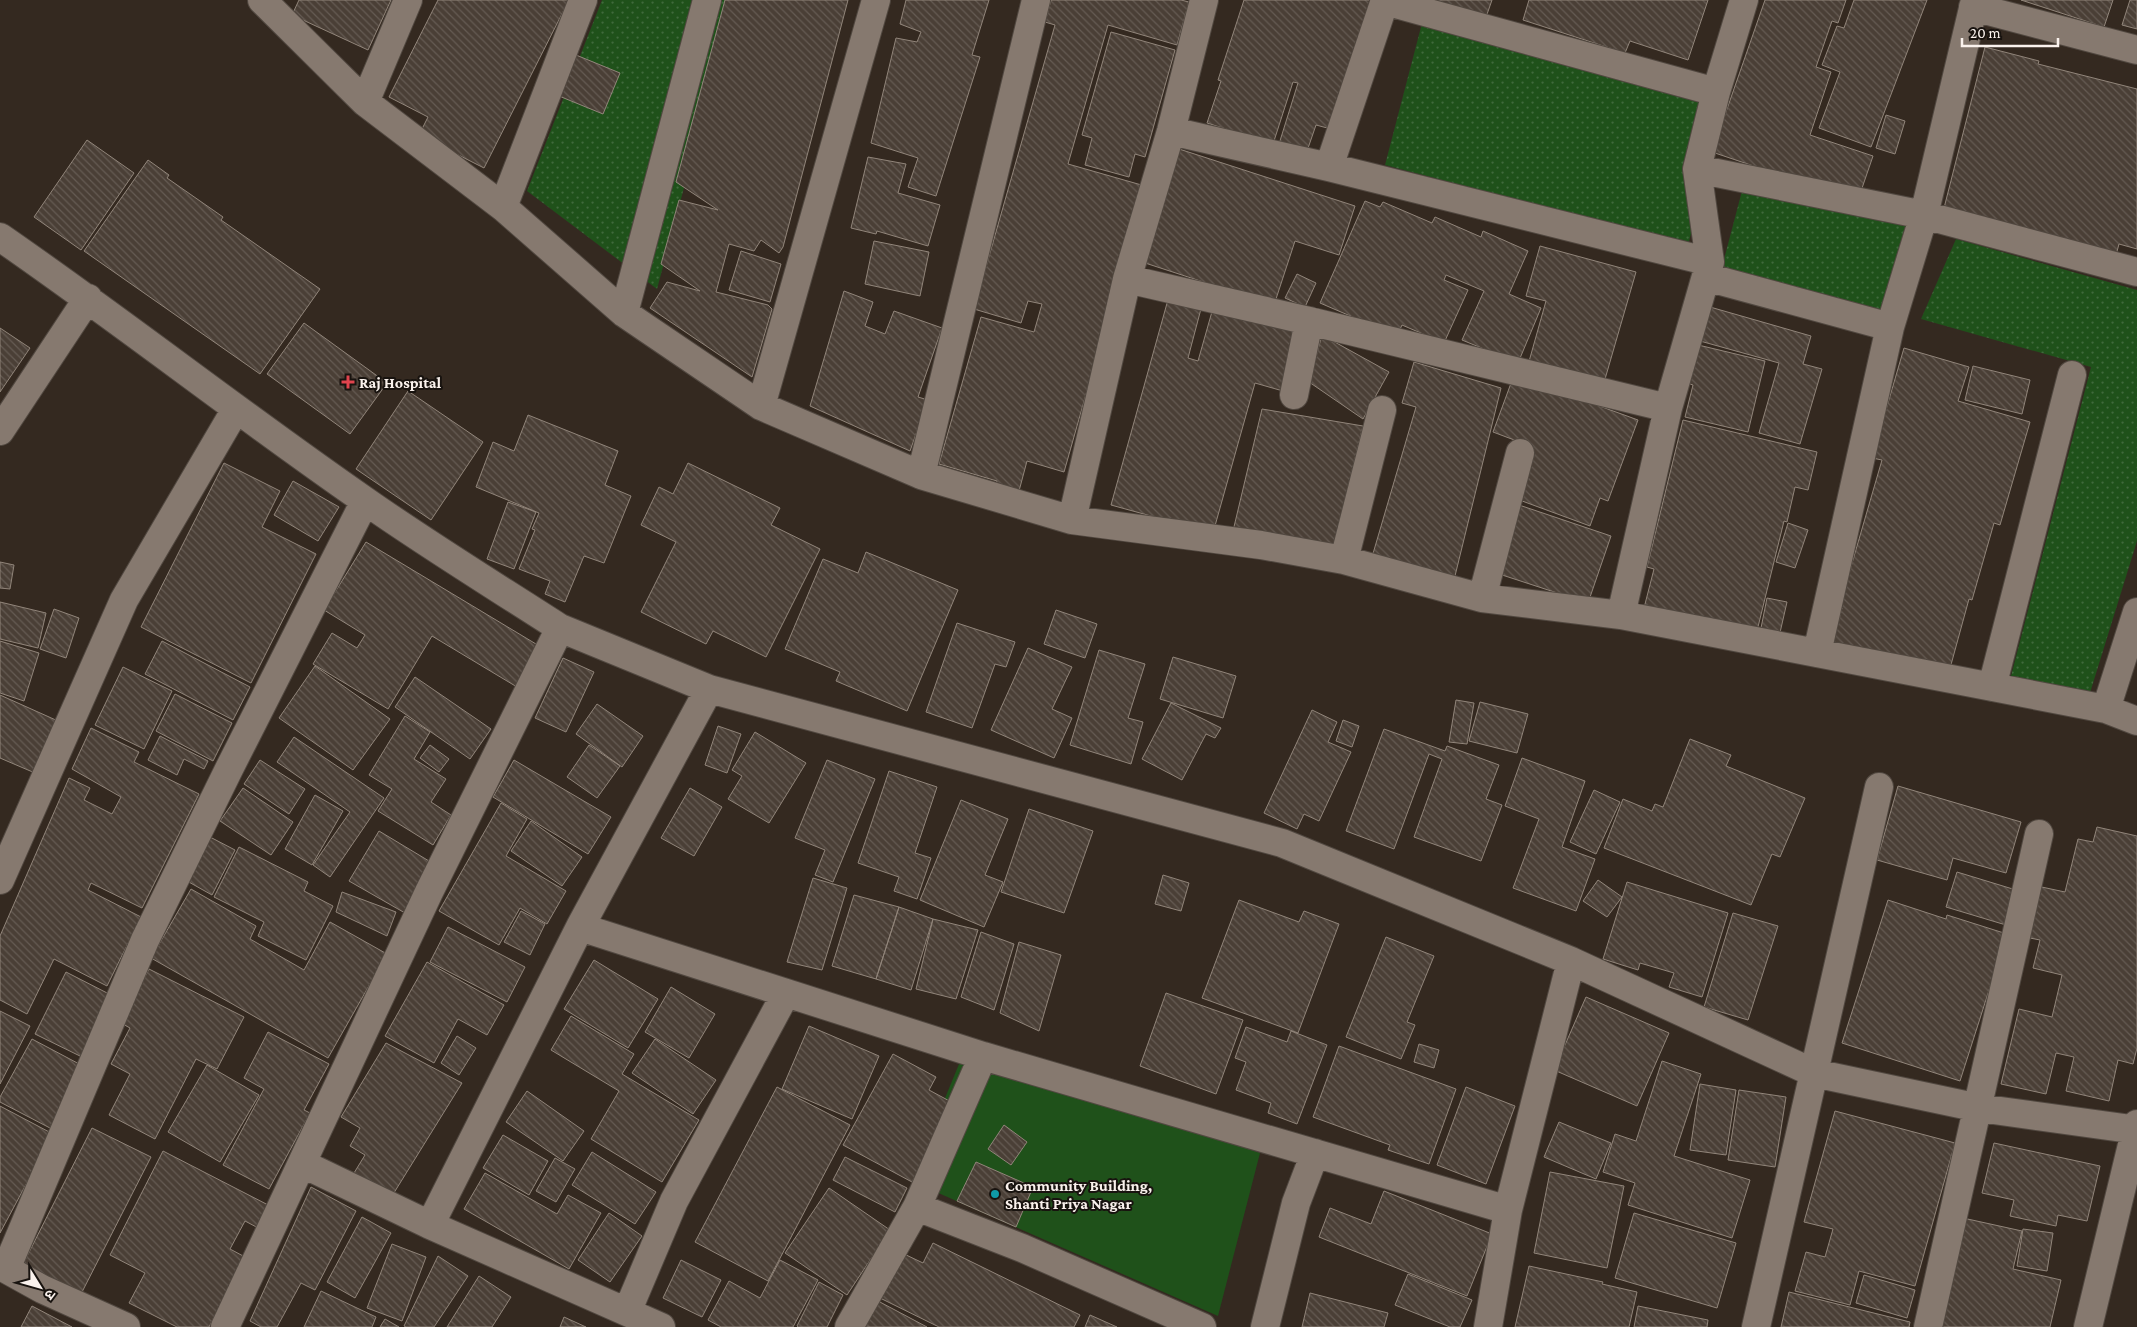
<svg xmlns="http://www.w3.org/2000/svg" width="2137" height="1327" font-family="'Crimson Pro','Noto Sans Devanagari',serif">
	<style>
		.green { fill: #1f511a }
		.garden { fill: url(#garden-dots) }
		.building { fill: url(#building-back-hatch); stroke: #91857a }
		.lines { fill: none; stroke-linecap: round; stroke-linejoin: round }
		.minor-casing { stroke: #514840; stroke-width: 30 }
		.minor { stroke: #86796f; stroke-width: 28 }
		.health-dot { fill: #e0444e; stroke: #18130f; stroke-width: 2 }
		.culture-dot { fill: #0f9aa8; stroke: #18130f; stroke-width: 2 }
		.labels { text-anchor: middle; stroke-width: 4; stroke-linejoin: round; paint-order: stroke }
		.poi-label { font-size: 16px; font-weight: bold; fill: #faf2ed; stroke: #18130f; text-anchor: start }
	</style>
	<defs>
		<pattern id="garden-dots" width="8" height="8" patternUnits="userSpaceOnUse" patternTransform="scale(1.25)"><rect width="8" height="8" fill="#1f511a"/><path d="M2 2h.1M6 6h.1" fill="none" stroke="#406a3c" stroke-width="1.8" stroke-linecap="round"/></pattern>
		<pattern id="building-back-hatch" width="6" height="6" patternUnits="userSpaceOnUse" patternTransform="scale(1.25)"><rect width="6" height="6" fill="#4a3f36"/><path d="M-1 5l2 2M0 0l6 6M5-1l2 2" fill="none" stroke="#655b53"/></pattern>
	</defs>
	<rect width="100%" height="100%" fill="#342920"/>
	<!-- green -->
	<path class="green" d="M 966,1047 L 1260,1153 L 1218,1316 L 911,1181 Z"/>
	<!-- garden -->
	<path class="garden" d="M 602,0 L 734,0 L 657,289 L 527,191 Z
		M 1427,4 L 1731,84 L 1688,245 L 1385,165 Z
		M 1743,187 L 1926,229 L 1894,313 L 1722,267 Z
		M 1956,239 L 2137,290 L 2137,541 L 2089,696 L 2011,676 L 2091,367 L 1921,319 Z"/>
	<!-- building -->
	<path class="building" d="M 299,0 L 391,0 L 368,50 L 292,15 Z
		M 438,0 L 569,0 L 484,168 L 419,135 L 428,117 L 389,97 Z
		M 725,0 L 848,0 L 783,247 L 779,253 L 761,240 L 754,251 L 729,244 L 716,292 L 768,305 L 772,309 L 752,377 L 650,308 L 667,282 L 700,291 L 661,264 L 679,200 L 718,210 L 676,182 Z
		M 906,0 L 989,0 L 972,55 L 980,57 L 936,196 L 908,187 L 918,158 L 871,143 L 896,38 L 917,42 L 921,32 L 900,24 Z
		M 1051,0 L 1181,0 L 1189,2 L 1177,45 L 1108,25 L 1068,164 L 1145,186 L 1064,472 L 1027,461 L 1019,491 L 996,485 L 997,481 L 939,464 L 981,317 L 1034,332 L 1042,304 L 1028,301 L 1021,323 L 974,309 L 1055,25 L 1045,22 Z
		M 1244,0 L 1372,0 L 1331,129 L 1316,125 L 1306,154 L 1279,144 L 1298,83 L 1293,82 L 1273,144 L 1207,123 L 1221,81 L 1218,80 Z
		M 1425,0 L 1492,0 L 1485,20 Z
		M 1529,0 L 1708,0 L 1688,60 L 1630,41 L 1625,53 L 1523,20 Z
		M 1765,0 L 1846,0 L 1838,23 L 1832,21 L 1816,67 L 1831,72 L 1810,135 L 1873,156 L 1860,194 L 1813,186 L 1712,152 Z
		M 1854,0 L 1927,0 L 1871,147 L 1819,128 L 1840,72 L 1822,65 L 1837,26 L 1844,28 Z
		M 2021,0 L 2113,0 L 2104,27 Z
		M 2130,0 L 2137,0 L 2137,29 L 2122,25 Z
		M 1111,32 L 1175,50 L 1145,157 L 1135,154 L 1129,177 L 1085,165 L 1092,138 L 1082,135 Z
		M 1985,47 L 2039,61 L 2038,64 L 2137,89 L 2137,249 L 2119,244 L 2116,255 L 1943,212 Z
		M 576,55 L 620,73 L 603,114 L 559,96 Z
		M 1886,115 L 1905,121 L 1895,154 L 1876,148 Z
		M 87,140 L 134,173 L 81,250 L 34,217 Z
		M 1176,148 L 1355,206 L 1339,255 L 1295,241 L 1274,305 L 1139,261 Z
		M 868,157 L 906,164 L 898,193 L 940,205 L 928,246 L 877,231 L 876,234 L 851,228 Z
		M 148,160 L 169,175 L 167,178 L 223,217 L 221,220 L 320,289 L 260,374 L 84,251 Z
		M 1365,201 L 1380,207 L 1383,202 L 1432,223 L 1435,217 L 1481,237 L 1483,231 L 1528,251 L 1509,294 L 1541,308 L 1518,363 L 1462,340 L 1484,291 L 1446,275 L 1444,280 L 1468,290 L 1444,343 L 1402,325 L 1397,336 L 1320,303 Z
		M 874,241 L 929,252 L 920,296 L 865,284 Z
		M 1540,246 L 1636,272 L 1603,386 L 1528,365 L 1546,301 L 1526,296 Z
		M 741,251 L 781,264 L 770,302 L 729,290 Z
		M 1297,274 L 1316,283 L 1305,307 L 1285,298 Z
		M 844,291 L 873,302 L 865,326 L 885,334 L 894,311 L 942,328 L 918,397 L 928,400 L 910,451 L 810,406 Z
		M 1169,296 L 1202,305 L 1188,358 L 1198,361 L 1213,308 L 1300,332 L 1283,391 L 1255,383 L 1213,533 L 1111,505 Z
		M 1710,307 L 1811,336 L 1803,364 L 1822,369 L 1800,444 L 1759,433 L 1779,363 L 1700,341 Z
		M 304,323 L 387,383 L 350,434 L 267,374 Z
		M 0,328 L 30,348 L 0,392 Z
		M 1322,335 L 1389,372 L 1363,419 L 1309,382 Z
		M 1694,344 L 1765,361 L 1748,432 L 1685,417 L 1693,385 L 1684,382 Z
		M 1904,348 L 1969,367 L 1958,401 L 2030,422 L 2000,525 L 1994,523 L 1972,600 L 1969,599 L 1949,672 L 1832,645 L 1842,608 L 1839,608 L 1882,460 L 1872,458 Z
		M 1414,362 L 1501,388 L 1454,580 L 1372,557 L 1416,407 L 1402,403 Z
		M 1973,366 L 2030,380 L 2022,414 L 1965,400 Z
		M 1514,375 L 1638,420 L 1608,501 L 1600,498 L 1590,526 L 1514,498 L 1533,447 L 1493,432 Z
		M 408,391 L 483,442 L 431,520 L 356,469 Z
		M 1262,409 L 1363,426 L 1332,553 L 1233,531 Z
		M 528,415 L 618,451 L 605,485 L 631,496 L 604,563 L 584,556 L 565,602 L 545,594 L 550,581 L 519,569 L 535,530 L 532,529 L 539,513 L 476,487 L 493,442 L 514,451 Z
		M 1683,420 L 1817,452 L 1808,490 L 1795,487 L 1787,522 L 1784,521 L 1756,635 L 1644,608 L 1654,569 L 1647,567 Z
		M 224,463 L 280,491 L 262,527 L 316,554 L 251,683 L 141,627 Z
		M 688,463 L 780,508 L 771,525 L 820,549 L 766,657 L 713,631 L 706,644 L 641,612 L 676,542 L 641,525 L 659,487 L 673,494 Z
		M 293,481 L 339,507 L 318,541 L 274,515 Z
		M 508,502 L 536,512 L 514,569 L 487,559 Z
		M 1519,505 L 1611,536 L 1588,603 L 1496,573 Z
		M 1788,523 L 1808,530 L 1795,568 L 1776,562 Z
		M 366,542 L 541,647 L 517,687 L 432,636 L 388,709 L 313,664 L 332,633 L 357,648 L 365,635 L 324,610 Z
		M 866,552 L 958,590 L 907,711 L 836,681 L 840,672 L 785,649 L 823,559 L 858,573 Z
		M 0,562 L 14,565 L 10,589 L 0,588 Z
		M 1767,598 L 1787,602 L 1779,637 L 1760,633 Z
		M 0,602 L 46,613 L 38,648 L 0,639 Z
		M 54,609 L 79,618 L 66,658 L 40,649 Z
		M 1056,610 L 1097,624 L 1085,658 L 1044,644 Z
		M 957,623 L 1015,642 L 1006,667 L 995,664 L 972,728 L 926,712 Z
		M 0,641 L 39,653 L 24,701 L 0,693 Z
		M 162,641 L 250,687 L 233,720 L 145,674 Z
		M 1028,648 L 1072,667 L 1052,709 L 1072,718 L 1054,758 L 991,730 Z
		M 1099,650 L 1145,664 L 1128,718 L 1143,722 L 1131,764 L 1070,745 Z
		M 1173,657 L 1236,676 L 1223,718 L 1160,699 Z
		M 563,658 L 594,672 L 566,732 L 535,718 Z
		M 315,666 L 390,719 L 353,770 L 279,718 Z
		M 123,667 L 172,691 L 144,749 L 95,725 Z
		M 415,677 L 491,729 L 470,759 L 395,707 Z
		M 175,694 L 232,723 L 213,761 L 156,731 Z
		M 0,695 L 58,721 L 35,773 L 0,758 Z
		M 1456,700 L 1474,703 L 1467,744 L 1449,742 Z
		M 1480,702 L 1528,714 L 1517,753 L 1469,741 Z
		M 1171,703 L 1221,728 L 1215,738 L 1206,734 L 1182,780 L 1142,759 Z
		M 597,704 L 643,736 L 622,767 L 576,734 Z
		M 1312,710 L 1337,722 L 1328,742 L 1351,752 L 1319,821 L 1304,814 L 1297,829 L 1264,813 Z
		M 405,716 L 430,732 L 414,759 L 446,779 L 431,802 L 451,815 L 433,845 L 378,811 L 392,789 L 369,775 Z
		M 1343,720 L 1359,726 L 1352,747 L 1336,741 Z
		M 718,726 L 741,734 L 727,773 L 705,765 Z
		M 91,728 L 139,752 L 134,762 L 199,794 L 142,908 L 91,883 L 88,890 L 141,917 L 107,986 L 54,959 L 27,1014 L 0,1000 L 0,936 L 69,778 L 90,788 L 84,800 L 112,814 L 121,797 L 72,769 Z
		M 1384,729 L 1445,751 L 1447,746 L 1499,765 L 1486,799 L 1502,805 L 1481,861 L 1414,837 L 1442,759 L 1429,754 L 1394,849 L 1346,831 Z
		M 755,732 L 806,763 L 769,823 L 728,799 L 742,776 L 732,770 Z
		M 160,736 L 208,761 L 204,769 L 184,759 L 177,775 L 148,760 Z
		M 294,737 L 384,798 L 330,877 L 313,865 L 350,812 L 277,762 Z
		M 1690,739 L 1731,755 L 1726,766 L 1805,798 L 1780,857 L 1772,854 L 1751,905 L 1604,848 L 1623,799 L 1652,811 L 1655,804 L 1663,807 Z
		M 430,745 L 449,759 L 439,772 L 420,758 Z
		M 589,745 L 620,766 L 597,798 L 567,777 Z
		M 1522,758 L 1585,781 L 1562,847 L 1595,859 L 1576,911 L 1513,888 L 1539,819 L 1505,806 Z
		M 260,760 L 305,789 L 289,814 L 244,784 Z
		M 514,760 L 611,817 L 588,854 L 493,797 Z
		M 827,760 L 875,779 L 833,882 L 815,875 L 825,850 L 795,838 Z
		M 889,771 L 937,787 L 915,853 L 931,858 L 917,899 L 894,891 L 899,877 L 858,863 Z
		M 1898,786 L 2021,822 L 2006,873 L 1953,858 L 1947,880 L 1877,860 Z
		M 243,788 L 293,822 L 271,855 L 220,821 Z
		M 690,788 L 722,807 L 694,856 L 661,838 Z
		M 1594,790 L 1620,802 L 1596,854 L 1570,842 Z
		M 315,795 L 343,811 L 312,865 L 285,849 Z
		M 961,800 L 1008,819 L 985,875 L 1003,882 L 984,927 L 920,900 Z
		M 501,803 L 527,819 L 506,856 L 566,891 L 547,924 L 520,908 L 499,945 L 439,911 Z
		M 1029,809 L 1093,831 L 1064,913 L 1001,892 Z
		M 531,821 L 582,857 L 562,886 L 511,851 Z
		M 2097,827 L 2137,836 L 2137,1048 L 2133,1064 L 2118,1060 L 2109,1101 L 2066,1091 L 2074,1057 L 2056,1053 L 2046,1094 L 2001,1084 L 2019,1009 L 2052,1017 L 2062,975 L 2033,968 L 2040,940 L 2025,937 L 2037,886 L 2065,892 L 2078,839 L 2093,842 Z
		M 379,831 L 434,864 L 405,913 L 349,881 Z
		M 210,837 L 235,850 L 212,895 L 187,881 Z
		M 239,847 L 308,882 L 304,891 L 333,906 L 306,960 L 258,936 L 264,922 L 214,897 Z
		M 1957,872 L 2016,890 L 2006,925 L 1946,907 Z
		M 1163,875 L 1189,883 L 1181,911 L 1155,904 Z
		M 813,878 L 847,888 L 822,970 L 787,962 Z
		M 1598,880 L 1622,897 L 1607,917 L 1583,901 Z
		M 1627,882 L 1728,913 L 1702,997 L 1669,987 L 1674,973 L 1640,963 L 1638,970 L 1603,959 Z
		M 191,889 L 256,926 L 250,939 L 304,970 L 330,922 L 387,954 L 328,1058 L 151,958 Z
		M 342,892 L 396,912 L 387,936 L 336,912 Z
		M 854,895 L 899,907 L 876,979 L 832,966 Z
		M 1239,900 L 1299,922 L 1304,911 L 1339,924 L 1298,1033 L 1202,998 Z
		M 1888,900 L 1946,919 L 1947,915 L 2007,934 L 1960,1081 L 1842,1043 Z
		M 899,907 L 933,919 L 911,990 L 876,979 Z
		M 521,911 L 545,924 L 530,955 L 504,942 Z
		M 1733,913 L 1778,926 L 1748,1020 L 1704,1007 Z
		M 933,919 L 978,930 L 956,999 L 916,989 Z
		M 448,927 L 525,967 L 507,1002 L 430,962 Z
		M 981,932 L 1014,944 L 994,1010 L 961,997 Z
		M 1386,937 L 1434,956 L 1407,1022 L 1415,1025 L 1401,1059 L 1346,1037 Z
		M 1019,942 L 1061,955 L 1039,1031 L 1000,1013 Z
		M 594,960 L 658,999 L 628,1048 L 564,1009 Z
		M 427,962 L 504,1005 L 487,1035 L 458,1019 L 434,1063 L 385,1036 Z
		M 149,969 L 244,1017 L 217,1069 L 196,1059 L 155,1139 L 109,1115 L 130,1074 L 111,1064 L 130,1028 L 121,1023 Z
		M 66,972 L 113,996 L 82,1057 L 35,1034 Z
		M 671,987 L 715,1014 L 689,1058 L 645,1032 Z
		M 1166,993 L 1243,1020 L 1216,1094 L 1140,1066 Z
		M 1586,997 L 1669,1033 L 1637,1106 L 1554,1070 Z
		M 0,1011 L 30,1026 L 0,1084 Z
		M 571,1016 L 634,1054 L 622,1074 L 699,1120 L 662,1182 L 591,1139 L 619,1091 L 551,1050 Z
		M 809,1026 L 879,1056 L 852,1119 L 782,1089 Z
		M 1246,1027 L 1287,1042 L 1291,1031 L 1327,1045 L 1297,1124 L 1268,1113 L 1271,1103 L 1236,1090 L 1246,1062 L 1235,1058 Z
		M 268,1032 L 329,1064 L 304,1110 L 310,1113 L 269,1189 L 223,1165 L 264,1089 L 244,1078 Z
		M 457,1036 L 476,1048 L 459,1075 L 441,1063 Z
		M 32,1039 L 83,1066 L 50,1128 L 0,1102 L 0,1097 Z
		M 655,1039 L 716,1080 L 693,1114 L 632,1073 Z
		M 386,1043 L 462,1083 L 392,1196 L 354,1173 L 365,1155 L 350,1146 L 360,1128 L 341,1117 Z
		M 1419,1044 L 1439,1050 L 1434,1068 L 1414,1062 Z
		M 1339,1046 L 1456,1089 L 1429,1164 L 1388,1150 L 1390,1145 L 1313,1117 Z
		M 893,1054 L 936,1077 L 929,1090 L 955,1104 L 912,1182 L 843,1145 Z
		M 1662,1061 L 1701,1074 L 1674,1156 L 1750,1180 L 1732,1238 L 1628,1205 L 1635,1183 L 1603,1172 L 1615,1134 L 1636,1141 Z
		M 207,1065 L 259,1095 L 220,1162 L 168,1132 Z
		M 1700,1084 L 1736,1090 L 1726,1155 L 1690,1150 Z
		M 777,1087 L 850,1125 L 768,1281 L 695,1242 Z
		M 1466,1087 L 1515,1106 L 1486,1184 L 1437,1165 Z
		M 1739,1090 L 1786,1097 L 1775,1167 L 1728,1160 Z
		M 527,1091 L 584,1131 L 563,1161 L 506,1122 Z
		M 0,1106 L 53,1134 L 0,1233 Z
		M 1835,1111 L 1955,1143 L 1915,1286 L 1859,1271 L 1850,1305 L 1795,1291 L 1806,1252 L 1825,1257 L 1833,1229 L 1804,1222 Z
		M 1559,1122 L 1611,1143 L 1596,1179 L 1544,1157 Z
		M 1004,1125 L 1027,1142 L 1011,1165 L 988,1149 Z
		M 92,1128 L 151,1157 L 81,1294 L 23,1264 Z
		M 503,1135 L 548,1161 L 529,1195 L 483,1168 Z
		M 1994,1143 L 2100,1166 L 2087,1221 L 2058,1215 L 2056,1226 L 2010,1216 L 2014,1200 L 1982,1193 Z
		M 163,1151 L 274,1208 L 262,1230 L 245,1221 L 230,1249 L 245,1257 L 209,1327 L 177,1327 L 129,1303 L 145,1273 L 110,1255 Z
		M 592,1152 L 656,1192 L 635,1224 L 572,1185 Z
		M 845,1157 L 907,1188 L 895,1212 L 833,1180 Z
		M 555,1158 L 575,1169 L 556,1202 L 536,1191 Z
		M 976,1162 L 1033,1187 L 1016,1227 L 957,1201 Z
		M 1550,1172 L 1624,1186 L 1607,1268 L 1534,1253 Z
		M 485,1173 L 557,1214 L 568,1195 L 601,1213 L 569,1269 L 464,1209 Z
		M 311,1187 L 356,1211 L 315,1290 L 301,1283 L 277,1327 L 261,1327 L 250,1321 Z
		M 829,1188 L 890,1230 L 847,1295 L 785,1253 Z
		M 1384,1191 L 1492,1234 L 1467,1296 L 1319,1237 L 1330,1208 L 1371,1224 Z
		M 609,1213 L 642,1236 L 610,1282 L 578,1260 Z
		M 1634,1213 L 1736,1243 L 1717,1308 L 1615,1278 Z
		M 362,1217 L 391,1233 L 355,1298 L 327,1282 Z
		M 1963,1218 L 2022,1231 L 2013,1269 L 2061,1280 L 2050,1327 L 1938,1327 Z
		M 2023,1229 L 2053,1233 L 2047,1271 L 2017,1266 Z
		M 933,1243 L 1080,1315 L 1074,1327 L 939,1327 L 880,1298 L 902,1253 L 923,1263 Z
		M 392,1244 L 426,1257 L 402,1321 L 367,1308 Z
		M 438,1256 L 468,1276 L 434,1327 L 406,1327 L 404,1326 Z
		M 681,1260 L 721,1280 L 702,1317 L 663,1298 Z
		M 780,1260 L 818,1280 L 793,1327 L 721,1327 L 708,1320 L 729,1281 L 760,1298 Z
		M 1529,1266 L 1603,1282 L 1602,1284 L 1637,1292 L 1629,1327 L 1515,1327 Z
		M 1408,1274 L 1472,1300 L 1460,1327 L 1450,1327 L 1395,1305 Z
		M 1864,1275 L 1915,1290 L 1907,1318 L 1856,1303 Z
		M 479,1276 L 511,1297 L 492,1327 L 447,1327 Z
		M 819,1282 L 843,1295 L 827,1327 L 798,1327 L 797,1326 Z
		M 321,1291 L 376,1317 L 372,1327 L 304,1327 Z
		M 1789,1292 L 1910,1322 L 1909,1327 L 1781,1327 Z
		M 1310,1293 L 1388,1313 L 1384,1327 L 1302,1327 Z
		M 878,1301 L 927,1327 L 865,1327 Z
		M 32,1306 L 72,1327 L 21,1327 Z
		M 1638,1306 L 1708,1320 L 1707,1327 L 1634,1327 Z
		M 1090,1315 L 1117,1327 L 1085,1327 Z
		M 564,1317 L 586,1327 L 560,1327 Z
		M 385,1319 L 399,1327 L 380,1327 Z"/>
	<g class="lines">
		<!-- minor casing -->
		<g class="minor-casing">
			<path id="minor" d="M 262,0 L 365,102 L 503,207 L 624,313 L 761,406 L 921,475 L 1072,520 L 1261,545 L 1344,560 L 1482,598 L 1621,615 L 2106,709 L 2137,721
				M 1385,1 L 1716,92
				M 1973,7 L 2137,50
				M 365,102 L 408,0
				M 1171,131 L 1329,167 L 1710,262
				M 1329,167 L 1385,0
				M 1697,169 L 1924,215 L 2137,272
				M 503,207 L 583,0
				M 0,237 C 123,322 241,415 364,500 C 428,545 495,586 560,628
				M 1706,277 L 1890,327
				M 1127,279 L 1309,321 L 1668,408
				M 624,313 L 707,0
				M 1294,395 L 1309,321
				M 761,406 L 876,0
				M 0,431 L 88,298
				M 921,475 L 1036,0
				M 1072,520 L 1127,279 L 1171,131 L 1204,0
				M 1344,560 L 1382,410
				M 1482,598 L 1520,453
				M 1621,615 L 1668,408 L 1710,262 L 1697,169 L 1716,92 L 1744,0
				M 1817,653 L 1890,327 L 1924,215 L 1975,0
				M 1992,687 L 2072,375
				M 2106,709 L 2137,612
				M 0,880 L 124,600 L 236,409
				M 580,927 L 709,689 L 1282,843 L 1571,961 L 1508,1210
				M 1571,961 L 1814,1073 L 1979,1108 L 2137,1130
				M 303,1164 L 430,1225 L 661,1327
				M 917,1207 L 1022,1248 L 1202,1327
				M 430,1225 L 580,927 L 983,1056 L 1508,1210 L 1488,1327
				M 627,1312 L 674,1201 L 786,993
				M 126,1327 L 42,1289 L 6,1269 L 145,940 L 229,769 L 365,501
				M 225,1327 L 429,892 L 560,628 L 709,689
				M 849,1327 L 917,1207 L 983,1056
				M 1265,1327 L 1296,1203 L 1315,1153
				M 1756,1327 L 1879,787
				M 1928,1327 L 2039,834
				M 2088,1327 L 2137,1124"/>
		</g>
		<!-- minor -->
		<use href="#minor" class="minor"/>
	</g>
	<!-- markers -->
	<path class="health-dot" d="M345.5 374.5h5v5h5v5h-5v5h-5v-5h-5v-5h5z"/>
	<circle class="culture-dot" cx="995" cy="1194" r="5"/>
	<g class="labels">
		<!-- poi labels -->
		<g class="poi-label">
			<text x="359" y="388">Raj Hospital</text>
			<text x="1005" y="1191">Community Building,<tspan x="1005" dy="18">Shanti Priya Nagar</tspan></text>
		</g>
	</g>
	<!-- north arrow -->
	<g transform="translate(40 1287) rotate(127)" stroke="#18130f" stroke-width="4" paint-order="stroke">
	<path d="M0-4L9 19L0 12L-9 19Z" fill="#faf2ed"/>
	<text y="-8" font-size="14" font-weight="bold" text-anchor="middle" fill="#faf2ed">उ</text>
	</g>
	<!-- scale -->
	<path d="M1962 38v8h96v-8" fill="none" stroke="#faf2ed" stroke-width="2.5"/>
	<text x="1970" y="38" font-size="15" fill="#faf2ed" stroke="#18130f" stroke-width="4" paint-order="stroke">20 m</text>
</svg>
